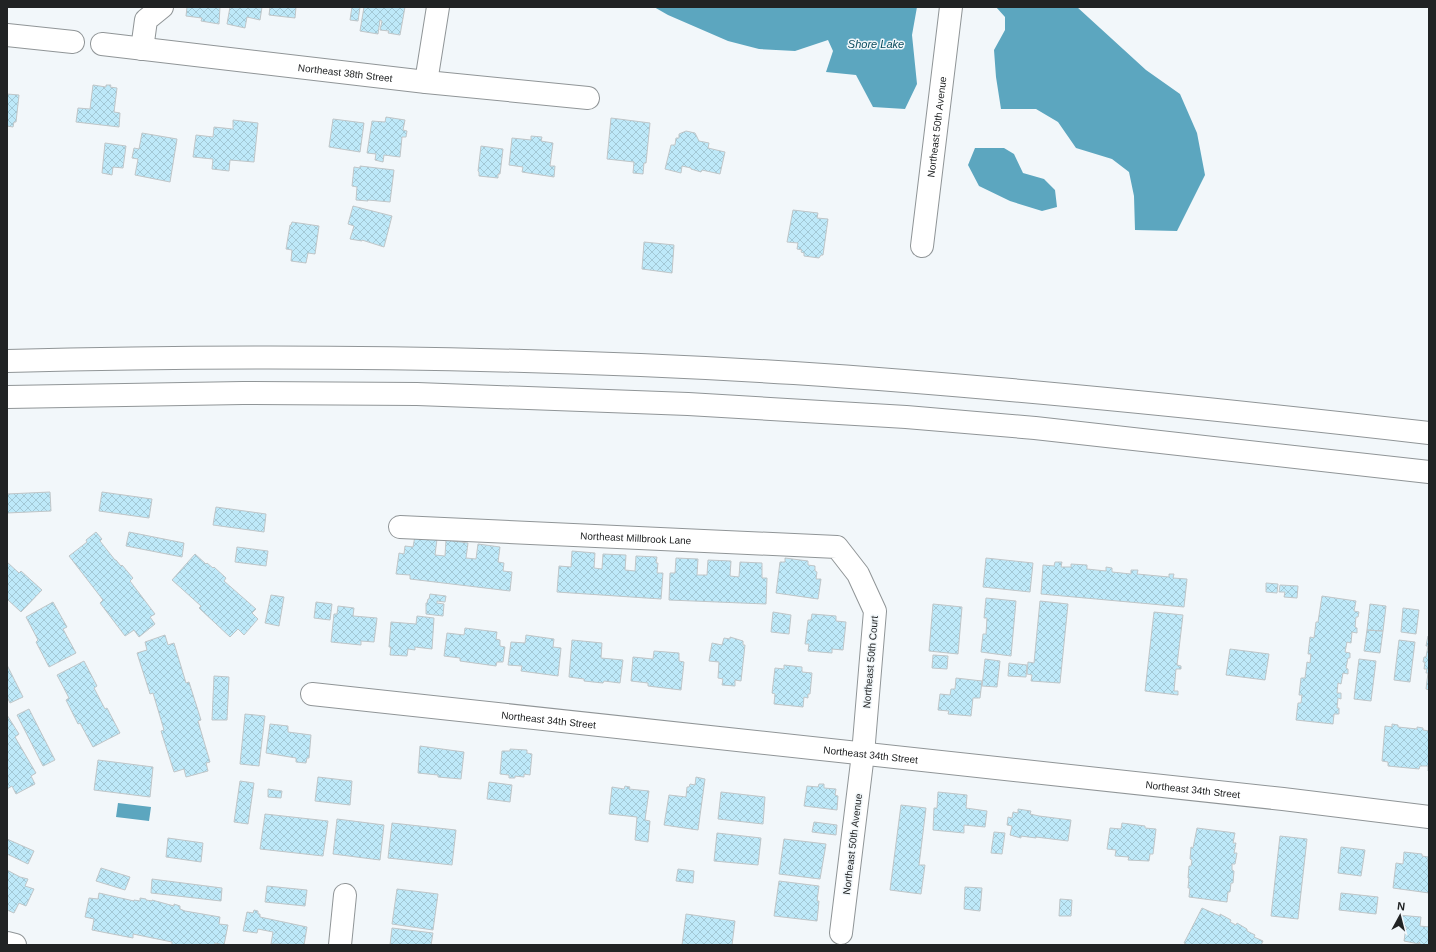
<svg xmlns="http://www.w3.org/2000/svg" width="1436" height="952" font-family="Helvetica,sans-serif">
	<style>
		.water { fill: #5ca6bf }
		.building { fill: url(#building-cross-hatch); stroke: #c0c6c8 }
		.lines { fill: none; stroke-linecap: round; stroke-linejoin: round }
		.minor-casing { stroke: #909597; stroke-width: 24 }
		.highway-casing { stroke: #909597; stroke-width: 24 }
		.minor { stroke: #fff; stroke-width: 22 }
		.highway { stroke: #fff; stroke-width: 22 }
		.labels { text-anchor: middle; stroke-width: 3; stroke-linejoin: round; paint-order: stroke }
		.street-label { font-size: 10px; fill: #212324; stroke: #f2f7fa }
		.water-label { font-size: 11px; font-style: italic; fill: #094b5d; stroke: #f2f7fa }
	</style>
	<defs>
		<pattern id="building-cross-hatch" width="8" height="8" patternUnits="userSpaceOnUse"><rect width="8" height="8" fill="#bee9f9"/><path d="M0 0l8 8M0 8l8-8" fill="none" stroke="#a3c8d5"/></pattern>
	</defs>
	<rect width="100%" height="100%" fill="#f2f7fa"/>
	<!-- water -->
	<path class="water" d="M 654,7 L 917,7 L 912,35 L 917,84 L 905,109 L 873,107 L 856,75 L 826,72 L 833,51 L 828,40 L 795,51 L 759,49 L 728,41 L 668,15 Z
		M 996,7 L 1077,7 L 1146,70 L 1180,94 L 1197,133 L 1205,175 L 1177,231 L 1135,230 L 1134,196 L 1129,172 L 1112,159 L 1076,148 L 1058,122 L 1036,109 L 1001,109 L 996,77 L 994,50 L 1005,30 L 1005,17 Z
		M 975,148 L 1004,148 L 1014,154 L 1023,173 L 1044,179 L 1055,190 L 1057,207 L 1042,211 L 1010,201 L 979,186 L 968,165 Z
		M 118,803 L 151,807 L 149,821 L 116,817 Z"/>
	<!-- building -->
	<path class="building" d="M 187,7 L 220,7 L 219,24 L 201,21 L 202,18 L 186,16 Z
		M 230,7 L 262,7 L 260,20 L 247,17 L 245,28 L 227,24 Z
		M 270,7 L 296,7 L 295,18 L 269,15 Z
		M 352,7 L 360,7 L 358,21 L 350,20 Z
		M 364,7 L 405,7 L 400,35 L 388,33 L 389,31 L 380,30 L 382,21 L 380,20 L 378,34 L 360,31 Z
		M 93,85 L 106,87 L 106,85 L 111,85 L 110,87 L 117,88 L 114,112 L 120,113 L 119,127 L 76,122 L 78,108 L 90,109 Z
		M 7,94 L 19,95 L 16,122 L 14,122 L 13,127 L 7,126 Z
		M 386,117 L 405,120 L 403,130 L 407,131 L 406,137 L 402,137 L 400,157 L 384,155 L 383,162 L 375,160 L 376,154 L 367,153 L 372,121 L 385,122 Z
		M 611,118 L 650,123 L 646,163 L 644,163 L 643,174 L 633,173 L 634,162 L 607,159 Z
		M 333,119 L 364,123 L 360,152 L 329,147 Z
		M 233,120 L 258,123 L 254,162 L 230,160 L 229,171 L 212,169 L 213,159 L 193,157 L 196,135 L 213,137 L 214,127 L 233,129 Z
		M 686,131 L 695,133 L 699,141 L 709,143 L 708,148 L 725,152 L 720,174 L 702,170 L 701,172 L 691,169 L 691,168 L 682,166 L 681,173 L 665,169 L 671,145 L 675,145 L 676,138 L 679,138 L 679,134 Z
		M 142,133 L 177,139 L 170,182 L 135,175 L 138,159 L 132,158 L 134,148 L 139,149 Z
		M 531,136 L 542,137 L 541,141 L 553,143 L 550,166 L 555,166 L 554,177 L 522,172 L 523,167 L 509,165 L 512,138 L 531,140 Z
		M 105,143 L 126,146 L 123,168 L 113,167 L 112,175 L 102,173 Z
		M 481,146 L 503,149 L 500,174 L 498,174 L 498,178 L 479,176 L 479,172 L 478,171 Z
		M 360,166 L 394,170 L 390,202 L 368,200 L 368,201 L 356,200 L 357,187 L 352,186 L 354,167 L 360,168 Z
		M 353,206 L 392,216 L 384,247 L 362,240 L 362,241 L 350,239 L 354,226 L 348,224 Z
		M 793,210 L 818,213 L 817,218 L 828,219 L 823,255 L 821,255 L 819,258 L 804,256 L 804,253 L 801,252 L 802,250 L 797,249 L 798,243 L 787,242 Z
		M 292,222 L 319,226 L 315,254 L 308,253 L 306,263 L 291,261 L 292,250 L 286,249 L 290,225 L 291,225 Z
		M 644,242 L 674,245 L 672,273 L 642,269 Z
		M 50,492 L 51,511 L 7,513 L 7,494 Z
		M 102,492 L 152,499 L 149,518 L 99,511 Z
		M 216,507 L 266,514 L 264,532 L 213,525 Z
		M 96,532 L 102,539 L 100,541 L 115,560 L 116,560 L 121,566 L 122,565 L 133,578 L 130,581 L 155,614 L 150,617 L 155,624 L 139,637 L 134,630 L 125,636 L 100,603 L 103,600 L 69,556 L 87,542 L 86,540 Z
		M 129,532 L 184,543 L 182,557 L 126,546 Z
		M 415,536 L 437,539 L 435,555 L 445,556 L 446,540 L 468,543 L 466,558 L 476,559 L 478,544 L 500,547 L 498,562 L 504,563 L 503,571 L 512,572 L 510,591 L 410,579 L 410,575 L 396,574 L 399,553 L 404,554 L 405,546 L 413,547 Z
		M 237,547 L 268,551 L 266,566 L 235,562 Z
		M 572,551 L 595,553 L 594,568 L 602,569 L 603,554 L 626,555 L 625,570 L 635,571 L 636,556 L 657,557 L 656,563 L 658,563 L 657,573 L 663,573 L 661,599 L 557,592 L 559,566 L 571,567 Z
		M 195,554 L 206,564 L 207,563 L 213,568 L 214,567 L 226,578 L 224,581 L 256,609 L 252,613 L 258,619 L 244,635 L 238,629 L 230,637 L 199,608 L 201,606 L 172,580 Z
		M 676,558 L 698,559 L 697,575 L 707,575 L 708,560 L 731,561 L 730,576 L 739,577 L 740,562 L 762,563 L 762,578 L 767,578 L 766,604 L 669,600 L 670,573 L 675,573 Z
		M 785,558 L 808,561 L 808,565 L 815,566 L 815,571 L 817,572 L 816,579 L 821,579 L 818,599 L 776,593 L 780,562 L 785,562 Z
		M 986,558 L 1033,563 L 1030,592 L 983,587 Z
		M 7,562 L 19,573 L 21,571 L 42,590 L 21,612 L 7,599 Z
		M 1055,562 L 1062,562 L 1061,567 L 1071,567 L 1071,564 L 1087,565 L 1087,569 L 1106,571 L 1106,567 L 1112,568 L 1112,572 L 1131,574 L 1131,570 L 1138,570 L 1137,574 L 1169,577 L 1169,574 L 1174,574 L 1173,578 L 1187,579 L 1184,607 L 1041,594 L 1043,565 L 1054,566 Z
		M 1266,583 L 1278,584 L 1277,593 L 1266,592 Z
		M 1280,585 L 1298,586 L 1297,598 L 1284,597 L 1285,592 L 1279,592 Z
		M 430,594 L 446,596 L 445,602 L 437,601 L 437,603 L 444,604 L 443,616 L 426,614 L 426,603 L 427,603 L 428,599 L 429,599 Z
		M 271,595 L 284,597 L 279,626 L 265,623 Z
		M 1322,596 L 1356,601 L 1354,611 L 1359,612 L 1358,617 L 1356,617 L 1355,627 L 1357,628 L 1357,633 L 1352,632 L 1351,643 L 1347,642 L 1345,652 L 1350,653 L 1350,658 L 1348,658 L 1346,668 L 1348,669 L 1348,674 L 1343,673 L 1341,684 L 1338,683 L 1337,693 L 1341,693 L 1341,699 L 1338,698 L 1337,708 L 1339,708 L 1339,714 L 1334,714 L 1333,724 L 1296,720 L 1298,703 L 1301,703 L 1302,695 L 1299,695 L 1301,678 L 1305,678 L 1307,662 L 1310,663 L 1311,654 L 1308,654 L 1310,637 L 1314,638 L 1316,622 L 1318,622 Z
		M 986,598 L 1016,601 L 1011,656 L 981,652 L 983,634 L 986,634 L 987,618 L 984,618 Z
		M 1040,601 L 1068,604 L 1060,683 L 1031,681 L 1032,675 L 1027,674 L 1028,662 L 1034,663 Z
		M 53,602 L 67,627 L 63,629 L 76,653 L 49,667 L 36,642 L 38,640 L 26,617 Z
		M 316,602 L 332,604 L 330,620 L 314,618 Z
		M 933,604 L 962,607 L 958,654 L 929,651 Z
		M 1370,604 L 1386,606 L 1383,631 L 1367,630 Z
		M 338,606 L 354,608 L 353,616 L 377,618 L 374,642 L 361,641 L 361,645 L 331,642 L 334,614 L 337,614 Z
		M 1403,608 L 1419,610 L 1416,634 L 1401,632 Z
		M 773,612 L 791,615 L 789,634 L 771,632 Z
		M 1154,612 L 1183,615 L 1177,665 L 1181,666 L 1181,669 L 1176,669 L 1174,691 L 1178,691 L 1178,695 L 1145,691 Z
		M 812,614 L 836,616 L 836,621 L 846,622 L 843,650 L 832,649 L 832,653 L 808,651 L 809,644 L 805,644 L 808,620 L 811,620 Z
		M 417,616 L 434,618 L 432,649 L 415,647 L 415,650 L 408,649 L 407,656 L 390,655 L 391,647 L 389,647 L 391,622 L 416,624 Z
		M 465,628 L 497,632 L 496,639 L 500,640 L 500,646 L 505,647 L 503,662 L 497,662 L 496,666 L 460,661 L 460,658 L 444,656 L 447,633 L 464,635 Z
		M 1367,630 L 1383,631 L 1380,653 L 1364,651 Z
		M 165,635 L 168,645 L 174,643 L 186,683 L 189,682 L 201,720 L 198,721 L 210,762 L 206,763 L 208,771 L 186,777 L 184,769 L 174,772 L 161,731 L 164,730 L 153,693 L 150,694 L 137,653 L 147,650 L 145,642 Z
		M 526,635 L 554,639 L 553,647 L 561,648 L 558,676 L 521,671 L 522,666 L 508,665 L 511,642 L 525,643 Z
		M 1428,636 L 1429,636 L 1429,690 L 1426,689 L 1428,673 L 1426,673 L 1427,669 L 1424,669 L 1425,662 L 1423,662 L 1424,657 L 1426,657 L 1428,646 L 1426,646 Z
		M 730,637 L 743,641 L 743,645 L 745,645 L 741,681 L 735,680 L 735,686 L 722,685 L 723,679 L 718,678 L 719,662 L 709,661 L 712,643 L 722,645 L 724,638 L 730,639 Z
		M 572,640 L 602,643 L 601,658 L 623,660 L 620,683 L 604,681 L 603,683 L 584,681 L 584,679 L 569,677 Z
		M 1399,640 L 1415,642 L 1410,682 L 1394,680 Z
		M 1230,649 L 1269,654 L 1265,680 L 1226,675 Z
		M 654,651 L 679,653 L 679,661 L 684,662 L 681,690 L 648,686 L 648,683 L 631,681 L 633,657 L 653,659 Z
		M 933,655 L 948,656 L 947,669 L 932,668 Z
		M 985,659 L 1000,661 L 997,687 L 982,686 Z
		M 1359,659 L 1376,661 L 1371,701 L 1354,699 Z
		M 84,661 L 97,686 L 94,688 L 105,709 L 107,708 L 120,733 L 93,747 L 80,723 L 78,724 L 66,700 L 69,698 L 57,675 Z
		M 1009,663 L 1027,665 L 1026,677 L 1008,676 Z
		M 7,665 L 23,697 L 10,703 L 7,697 Z
		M 784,665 L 802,667 L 802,672 L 812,673 L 810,694 L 808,694 L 808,698 L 804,697 L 803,707 L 774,704 L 775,694 L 772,693 L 775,668 L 784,669 Z
		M 214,676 L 229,677 L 227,720 L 212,720 Z
		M 956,678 L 982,681 L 980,698 L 973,698 L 971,716 L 948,714 L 949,711 L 938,710 L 940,694 L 950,695 L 951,689 L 955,689 Z
		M 29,709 L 55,760 L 43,766 L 17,715 Z
		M 245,714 L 265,716 L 259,766 L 240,764 Z
		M 7,715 L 19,734 L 15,737 L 36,773 L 31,776 L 35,784 L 16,794 L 12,786 L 7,789 Z
		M 270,724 L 288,726 L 288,732 L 311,735 L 309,758 L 307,758 L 306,763 L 296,762 L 296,758 L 266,753 Z
		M 1392,724 L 1398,725 L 1398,727 L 1417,729 L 1417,727 L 1423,728 L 1423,730 L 1429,731 L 1429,771 L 1428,771 L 1428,766 L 1420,766 L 1419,769 L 1388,766 L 1388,762 L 1382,761 L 1385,726 L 1392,727 Z
		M 420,746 L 464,752 L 461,779 L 438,777 L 438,775 L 418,773 Z
		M 510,749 L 527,750 L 527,753 L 532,754 L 530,775 L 524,774 L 524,777 L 515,776 L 515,778 L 509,778 L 509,775 L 500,774 L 502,751 L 510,751 Z
		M 98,760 L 153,767 L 150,797 L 94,790 Z
		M 318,777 L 352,781 L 350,805 L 315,801 Z
		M 696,777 L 705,779 L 698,830 L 664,825 L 669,795 L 686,797 L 687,787 L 689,787 L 690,784 L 695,785 Z
		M 240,781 L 254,783 L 248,824 L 234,822 Z
		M 489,782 L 512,785 L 510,802 L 487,799 Z
		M 819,784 L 824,784 L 824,788 L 836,789 L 835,795 L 838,796 L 837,810 L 804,806 L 807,786 L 818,787 Z
		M 625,786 L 630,787 L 629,789 L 649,791 L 645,820 L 650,821 L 648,842 L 635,840 L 637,817 L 609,814 L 612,787 L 624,789 Z
		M 268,789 L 282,791 L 281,798 L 268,797 Z
		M 721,792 L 765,797 L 763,824 L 718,819 Z
		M 938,792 L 967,795 L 966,808 L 987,811 L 985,827 L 964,825 L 964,833 L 933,830 L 934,808 L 937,808 Z
		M 901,805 L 926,808 L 919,865 L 925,865 L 921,894 L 890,890 Z
		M 1018,809 L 1031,811 L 1030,814 L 1039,816 L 1071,820 L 1068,841 L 1036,837 L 1036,838 L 1021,836 L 1021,838 L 1010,835 L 1012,826 L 1007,825 L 1008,817 L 1012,818 L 1013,812 L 1018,813 Z
		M 265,814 L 328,821 L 323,856 L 260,849 Z
		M 337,819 L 384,825 L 380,860 L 333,854 Z
		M 814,822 L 837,825 L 836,835 L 812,832 Z
		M 392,823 L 456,830 L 452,865 L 388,858 Z
		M 1122,823 L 1145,826 L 1145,828 L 1156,829 L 1153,854 L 1150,854 L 1149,861 L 1128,860 L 1129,857 L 1115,856 L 1116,850 L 1107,849 L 1110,828 L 1121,829 Z
		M 1197,828 L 1235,833 L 1233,843 L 1236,843 L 1234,853 L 1237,853 L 1235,864 L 1232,864 L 1232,870 L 1234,871 L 1233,883 L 1231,883 L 1230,892 L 1228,892 L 1227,902 L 1189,897 L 1190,888 L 1188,888 L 1189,878 L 1188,878 L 1189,866 L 1191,866 L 1192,860 L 1190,859 L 1191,847 L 1193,848 Z
		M 994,832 L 1005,833 L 1002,854 L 991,853 Z
		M 717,833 L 761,838 L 758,865 L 714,861 Z
		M 1280,836 L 1307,839 L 1298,919 L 1271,916 Z
		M 168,838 L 203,843 L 201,862 L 166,857 Z
		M 7,839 L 34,851 L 28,864 L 7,854 Z
		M 784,839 L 826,844 L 820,879 L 779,874 Z
		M 1341,847 L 1365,850 L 1361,876 L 1338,873 Z
		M 1404,852 L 1422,854 L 1422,856 L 1428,857 L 1429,893 L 1393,888 L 1396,863 L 1403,864 Z
		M 101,868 L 130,877 L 125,890 L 96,881 Z
		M 678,869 L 694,871 L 693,883 L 676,881 Z
		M 7,870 L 20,877 L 28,879 L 25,886 L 34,889 L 26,906 L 19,903 L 14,913 L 7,910 Z
		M 152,879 L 222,888 L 221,901 L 151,893 Z
		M 779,881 L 819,886 L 817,901 L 819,901 L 817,921 L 774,916 Z
		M 267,886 L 307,890 L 305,906 L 265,902 Z
		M 965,887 L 982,888 L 980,911 L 964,909 Z
		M 397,889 L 438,894 L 433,930 L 392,924 Z
		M 99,893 L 134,901 L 134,900 L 140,901 L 140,898 L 146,899 L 146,900 L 152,901 L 152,900 L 174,906 L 174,904 L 180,906 L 180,909 L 185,911 L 220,917 L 219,924 L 228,925 L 224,945 L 215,943 L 215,945 L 172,945 L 172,942 L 133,934 L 133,938 L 92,930 L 94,919 L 85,917 L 89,898 L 98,899 Z
		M 1341,893 L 1378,897 L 1376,914 L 1339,910 Z
		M 1060,899 L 1072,900 L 1071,916 L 1059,916 Z
		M 1202,908 L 1220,916 L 1220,914 L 1231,920 L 1230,922 L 1236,925 L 1237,923 L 1247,929 L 1247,931 L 1255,935 L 1254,937 L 1263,941 L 1261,945 L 1188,945 L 1184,943 Z
		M 254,910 L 258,911 L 258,914 L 260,914 L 260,917 L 307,927 L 304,945 L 271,944 L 273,932 L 258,929 L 257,933 L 243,931 L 247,912 L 253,913 Z
		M 686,914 L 735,921 L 732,945 L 682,945 Z
		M 1398,915 L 1421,917 L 1420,926 L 1429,927 L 1429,945 L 1420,945 L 1420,943 L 1419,942 L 1419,944 L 1404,941 L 1406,927 L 1397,925 Z
		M 392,928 L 433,933 L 431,945 L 390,945 Z"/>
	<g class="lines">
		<!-- minor casing -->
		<g class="minor-casing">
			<g id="minor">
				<path d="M 7,35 L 73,42"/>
				<path id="s1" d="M 102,44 L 426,82 L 588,98"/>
				<path d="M 142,49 L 146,20 L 162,7"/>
				<path d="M 426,82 L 438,7"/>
				<path id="s2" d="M 922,246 L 951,7"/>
				<path id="s3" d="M 400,527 L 837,547 L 858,574 L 875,611 L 863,754 L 841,933"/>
				<path id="s4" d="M 312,694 L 1283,799 L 1429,817"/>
				<path d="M 7,943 L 15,945"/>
				<path d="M 340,945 L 345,895"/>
			</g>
		</g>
		<!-- highway casing -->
		<g class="highway-casing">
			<path id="highway" d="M 7,361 C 270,354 532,357 794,373 C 1007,387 1218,409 1429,433
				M 7,397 L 243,393 L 417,394 L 688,404 L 906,417 L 1035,428 L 1429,472"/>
		</g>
		<!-- minor -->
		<use href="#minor" class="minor"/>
		<!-- highway -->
		<use href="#highway" class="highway"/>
	</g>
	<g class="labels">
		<!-- street labels -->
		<g class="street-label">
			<text dy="4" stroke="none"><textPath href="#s1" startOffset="245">Northeast 38th Street</textPath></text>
			<text dy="4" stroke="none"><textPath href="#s2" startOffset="120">Northeast 50th Avenue</textPath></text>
			<text dy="4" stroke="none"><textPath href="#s3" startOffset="236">Northeast Millbrook Lane</textPath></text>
			<text transform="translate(870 662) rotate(-85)" y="4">Northeast 50th Court</text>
			<text dy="4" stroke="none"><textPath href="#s4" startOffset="238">Northeast 34th Street</textPath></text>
			<text dy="4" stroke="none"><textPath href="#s4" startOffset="562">Northeast 34th Street</textPath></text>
			<text dy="4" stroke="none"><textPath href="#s4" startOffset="886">Northeast 34th Street</textPath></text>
			<text transform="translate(852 844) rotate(-83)" y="4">Northeast 50th Avenue</text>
		</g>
		<!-- water labels -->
		<g class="water-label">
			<text x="876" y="48">Shore Lake</text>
		</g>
	</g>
	<!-- border -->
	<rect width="1436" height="952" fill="none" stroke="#212324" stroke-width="16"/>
	<!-- north arrow -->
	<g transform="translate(1400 916) rotate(7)" stroke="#f2f7fa" stroke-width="3" paint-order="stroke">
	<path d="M0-3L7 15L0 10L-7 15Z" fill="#212324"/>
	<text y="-6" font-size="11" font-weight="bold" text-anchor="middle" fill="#212324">N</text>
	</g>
</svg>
